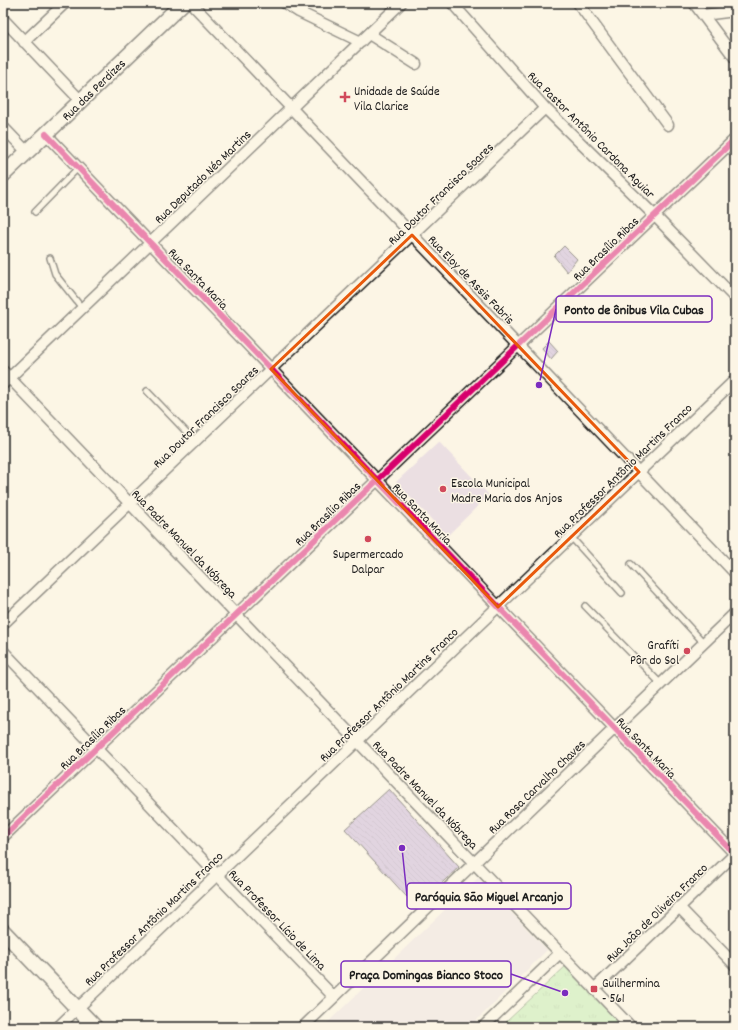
<svg xmlns="http://www.w3.org/2000/svg" width="738" height="1030" font-family="Dekko,sans-serif">
	<style>
		.built { fill: #ebdfe2 }
		.grass { fill: url(#grass-tufts); stroke: #6c8464 }
		.building { fill: url(#building-back-hatch); stroke: #1c1c1c }
		.lines { fill: none; stroke-linecap: round; stroke-linejoin: round }
		.lane-casing { stroke: #1c1c1c; stroke-width: 8 }
		.street-casing { stroke: #1c1c1c; stroke-width: 13 }
		.secondary-casing { stroke: #1c1c1c; stroke-width: 17 }
		.lane { stroke: #fcf5e5; stroke-width: 5 }
		.street { stroke: #fcf5e5; stroke-width: 10 }
		.secondary { stroke: #fcf5e5; stroke-width: 14 }
		.cycleway-casing { stroke: #fcf5e5; stroke-width: 8 }
		.cycleway { stroke: #d6006c; stroke-width: 6 }
		.marked { fill: none; stroke: #e8590c; stroke-width: 3; stroke-linejoin: round }
		.poi-dot { fill: #d1495b; stroke: #fcf5e5; stroke-width: 1.5 }
		.labels { text-anchor: middle; stroke-width: 3; stroke-linejoin: round; paint-order: stroke }
		.street-label { font-size: 13px; fill: #1c1c1c; stroke: #fcf5e5 }
		.poi-label { font-size: 13px; fill: #1c1c1c; stroke: #fcf5e5; text-anchor: start }
		.leader { fill: none; stroke: #7b2cbf; stroke-width: 1.5 }
		.callout-dot { fill: #7b2cbf; stroke: #fcf5e5; stroke-width: 1.5 }
		.callout { fill: #fcf5e5; stroke: #7b2cbf; stroke-width: 1.5 }
		.callout-label { font-size: 14px; text-anchor: middle; font-weight: bold; fill: #1c1c1c }
	</style>
	<defs>
		<pattern id="grass-tufts" width="24" height="20" patternUnits="userSpaceOnUse"><rect width="24" height="20" fill="#bbecab"/><path d="M3 7l-1-3M5 7V3M7 7l1-3M15 17l-1-3M17 17v-4M19 17l1-3" fill="none" stroke="#a0ca93"/></pattern>
		<pattern id="building-back-hatch" width="6" height="6" patternUnits="userSpaceOnUse"><rect width="6" height="6" fill="#c2abda"/><path d="M-1 5l2 2M0 0l6 6M5-1l2 2" fill="none" stroke="#a693ba"/></pattern>
	</defs>
	<rect width="100%" height="100%" fill="#fcf5e5"/>
	<filter id="ink" filterUnits="userSpaceOnUse"><feTurbulence type="fractalNoise" baseFrequency=".025" numOctaves="2"/><feDisplacementMap in="SourceGraphic" scale="8" xChannelSelector="R" yChannelSelector="G"/><feConvolveMatrix kernelMatrix="1 2 1 2 8 2 1 2 1" color-interpolation-filters="sRGB"/></filter>
	<g filter="url(#ink)">
		<!-- built -->
		<path class="built" d="M 439,442 L 489,495 L 447,536 L 396,482 Z
			M 478,878 L 547,950 L 470,1027 L 450,1024 L 441,1027 L 323,1027 Z"/>
		<!-- grass -->
		<path class="grass" d="M 567,965 L 625,1027 L 510,1027 L 506,1022 Z"/>
		<!-- building -->
		<path class="building" d="M 564,246 L 577,259 L 567,272 L 554,256 Z
			M 549,341 L 558,351 L 551,359 L 542,348 Z
			M 389,789 L 459,867 L 416,907 L 345,829 Z"/>
		<g class="lines">
			<!-- lane casing -->
			<g class="lane-casing">
				<path id="lane" d="M 35,212 L 78,168
					M 50,258 L 55,274 L 82,308
					M 147,391 L 195,441
					M 571,537 L 622,593
					M 631,564 L 704,643
					M 585,606 L 661,684"/>
			</g>
			<!-- street casing -->
			<g class="street-casing">
				<path id="street" d="M 191,3 L 735,573
					M 285,3 L 299,12 L 361,42
					M 452,3 L 545,108 L 655,216 L 735,298
					M 578,3 L 668,125
					M 694,3 L 735,58
					M 703,15 L 735,11
					M 3,19 L 81,101
					M 369,34 L 416,64
					M 24,42 L 65,3
					M 3,127 L 27,152
					M 46,134 L 735,854
					M 3,371 L 631,1027
					M 3,384 L 401,3
					M 3,624 L 545,108
					M 3,651 L 334,997
					M 3,837 L 735,139
					M 679,907 L 735,965
					M 594,989 L 735,854
					M 58,1027 L 735,380
					M 303,1027 L 735,613
					M 483,1027 L 560,953"/>
			</g>
			<!-- secondary casing -->
			<g class="secondary-casing">
				<path id="secondary" d="M 3,175 L 183,3
					M 3,931 L 95,1027"/>
			</g>
			<!-- lane -->
			<use href="#lane" class="lane"/>
			<!-- street -->
			<use href="#street" class="street"/>
			<!-- secondary -->
			<use href="#secondary" class="secondary"/>
			<!-- cycleway casing -->
			<g class="cycleway-casing">
				<path id="cycleway" d="M 46,134 L 735,854
					M 3,837 L 735,139"/>
			</g>
			<!-- cycleway -->
			<use href="#cycleway" class="cycleway"/>
		</g>
	</g>
	<!-- marked area -->
	<path d="M0 0H738V1030H0ZM 412,235 L 639,472 L 498,607 L 271,369 Z" fill="#fcf5e5" fill-opacity=".55" fill-rule="evenodd"/>
	<path class="marked" d="M 412,235 L 639,472 L 498,607 L 271,369 Z"/>
	<!-- markers -->
	<g class="poi-dot">
		<path d="M343 91h4v4h4v4h-4v4h-4v-4h-4v-4h4z"/>
		<circle cx="443" cy="489" r="4"/>
		<circle cx="368" cy="539" r="4"/>
		<circle cx="687" cy="651" r="4"/>
		<rect x="590" y="985" width="8" height="8" rx="2"/>
	</g>
	<g class="labels">
		<!-- street labels -->
		<g class="street-label">
			<text transform="translate(93 89) rotate(-44)" y="5">Rua das Perdizes</text>
			<text transform="translate(592 134) rotate(45)" y="5">Rua Pastor Antônio Cardona Aguiar</text>
			<text transform="translate(202 176) rotate(-44)" y="5">Rua Deputado Néo Martins</text>
			<text transform="translate(440 193) rotate(-44)" y="5">Rua Doutor Francisco Soares</text>
			<text transform="translate(605 248) rotate(-44)" y="5">Rua Brasílio Ribas</text>
			<text transform="translate(199 278) rotate(46)" y="5">Rua Santa Maria</text>
			<text transform="translate(472 279) rotate(46)" y="5">Rua Eloy de Assis Fabris</text>
			<text transform="translate(205 416) rotate(-44)" y="5">Rua Doutor Francisco Soares</text>
			<text transform="translate(622 470) rotate(-44)" y="5">Rua Professor Antônio Martins Franco</text>
			<text transform="translate(327 513) rotate(-44)" y="5">Rua Brasílio Ribas</text>
			<text transform="translate(423 513) rotate(46)" y="5">Rua Santa Maria</text>
			<text transform="translate(185 543) rotate(46)" y="5">Rua Padre Manuel da Nóbrega</text>
			<text transform="translate(388 694) rotate(-44)" y="5">Rua Professor Antônio Martins Franco</text>
			<text transform="translate(92 737) rotate(-44)" y="5">Rua Brasílio Ribas</text>
			<text transform="translate(647 747) rotate(46)" y="5">Rua Santa Maria</text>
			<text transform="translate(536 786) rotate(-44)" y="5">Rua Rosa Carvalho Chaves</text>
			<text transform="translate(426 794) rotate(46)" y="5">Rua Padre Manuel da Nóbrega</text>
			<text transform="translate(656 912) rotate(-44)" y="5">Rua João de Oliveira Franco</text>
			<text transform="translate(153 918) rotate(-44)" y="5">Rua Professor Antônio Martins Franco</text>
			<text transform="translate(278 919) rotate(46)" y="5">Rua Professor Lício de Lima</text>
		</g>
		<!-- poi labels -->
		<g class="poi-label">
			<text x="354" y="95">Unidade de Saúde<tspan x="354" dy="15">Vila Clarice</tspan></text>
			<text x="451" y="487">Escola Municipal<tspan x="451" dy="15">Madre Maria dos Anjos</tspan></text>
			<text x="368" y="558" text-anchor="middle">Supermercado<tspan x="368" dy="15">Dalpar</tspan></text>
			<text x="679" y="649" text-anchor="end">Grafíti<tspan x="679" dy="15">Pôr do Sol</tspan></text>
			<text x="602" y="987">Guilhermina<tspan x="602" dy="15">- 561</tspan></text>
		</g>
	</g>
	<!-- callouts -->
	<path class="leader" d="M539 385L556 309M402 848L407 896M565 993L511 974"/>
	<g class="callout-dot">
		<circle cx="539" cy="385" r="4"/>
		<circle cx="402" cy="848" r="4"/>
		<circle cx="565" cy="993" r="4"/>
	</g>
	<g class="callout">
		<rect x="556" y="296" width="156" height="26" rx="4"/>
		<rect x="407" y="883" width="164" height="26" rx="4"/>
		<rect x="341" y="961" width="170" height="26" rx="4"/>
	</g>
	<g class="callout-label">
		<text x="634" y="314">Ponto de ônibus Vila Cubas</text>
		<text x="489" y="901">Paróquia São Miguel Arcanjo</text>
		<text x="426" y="979">Praça Domingas Bianco Stoco</text>
	</g>
	<!-- margin -->
	<rect width="738" height="1030" fill="none" stroke="#fcf5e5" stroke-width="16"/>
	<rect x="8" y="8" width="722" height="1014" fill="none" stroke="#1c1c1c" stroke-width="1.5" filter="url(#ink)"/>
</svg>
